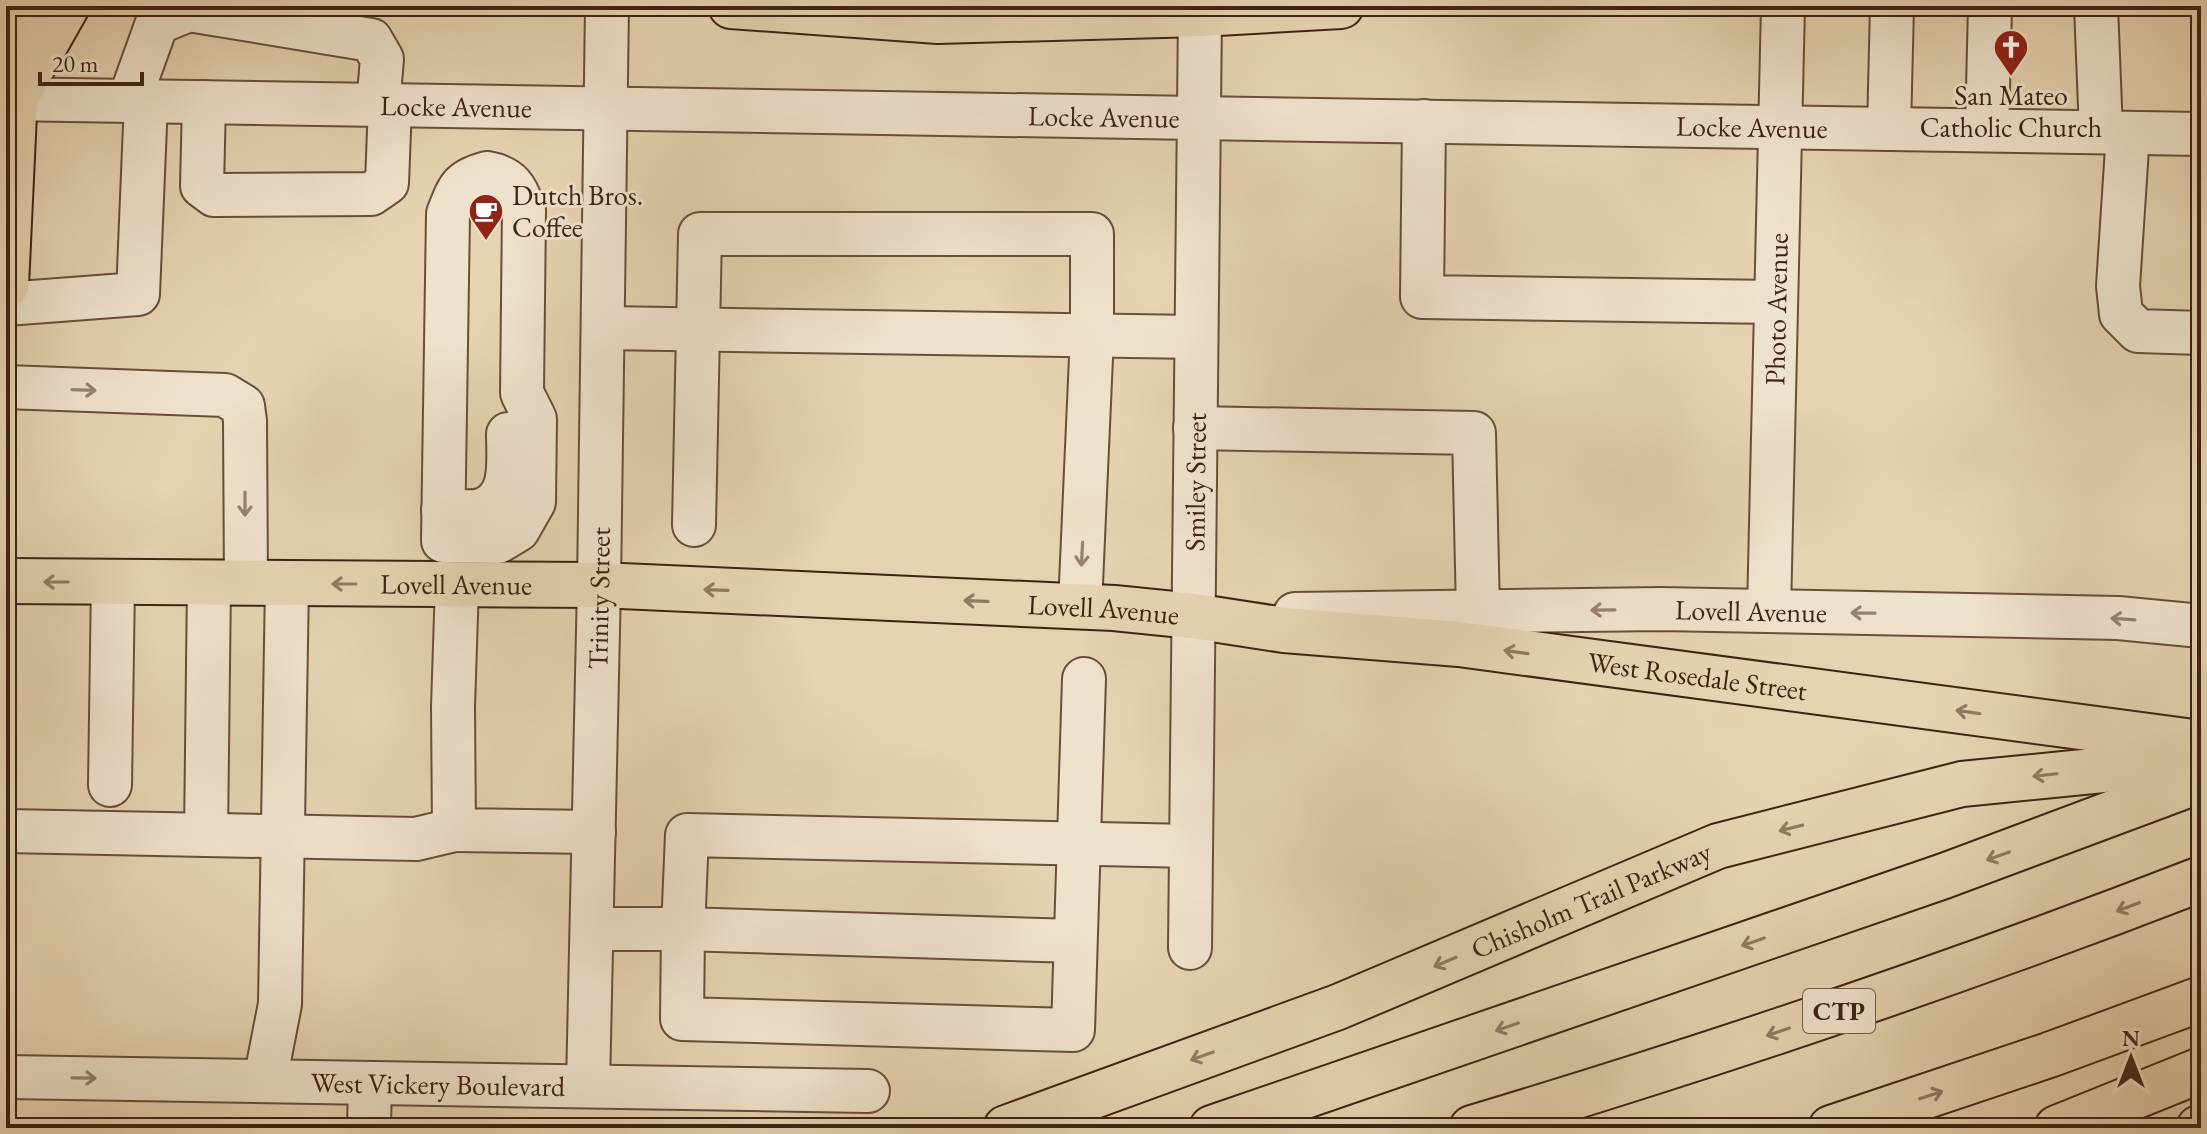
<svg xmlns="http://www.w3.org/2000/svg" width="2207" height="1134" font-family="'EB Garamond',serif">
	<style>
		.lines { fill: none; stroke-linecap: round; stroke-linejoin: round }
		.minor-casing { stroke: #694e3a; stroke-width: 46 }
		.major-casing { stroke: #3f2213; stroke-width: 48 }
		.highway-casing { stroke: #3f2213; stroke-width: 48 }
		.minor { stroke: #efe2cc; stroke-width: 42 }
		.major { stroke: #e6d3b1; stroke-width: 44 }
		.highway { stroke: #e6d3b1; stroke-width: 44 }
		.oneway { stroke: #978270 }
		.oneway2 { stroke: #927a62 }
		.labels { text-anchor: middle; stroke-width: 6; stroke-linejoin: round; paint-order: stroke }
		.shield { fill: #efe2cc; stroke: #745c4a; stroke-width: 2 }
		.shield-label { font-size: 26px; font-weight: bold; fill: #3f2213 }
		.poi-label { font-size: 28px; fill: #3f2213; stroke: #efe2cc }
		.street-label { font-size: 28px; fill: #3f2213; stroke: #efe2cc }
	</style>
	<rect width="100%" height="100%" fill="#e6d3b1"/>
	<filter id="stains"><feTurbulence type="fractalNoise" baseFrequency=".0025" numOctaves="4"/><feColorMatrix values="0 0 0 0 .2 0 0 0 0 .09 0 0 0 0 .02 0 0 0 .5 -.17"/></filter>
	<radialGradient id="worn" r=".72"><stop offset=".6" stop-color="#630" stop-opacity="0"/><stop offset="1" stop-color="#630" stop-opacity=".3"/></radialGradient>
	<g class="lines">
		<!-- minor casing -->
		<g class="minor-casing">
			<g id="minor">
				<path d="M 2096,6 L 2101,132"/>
				<path id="s1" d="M 6,99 L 2201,134"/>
				<path d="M 129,101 L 157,23 L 189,10 L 371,40 L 382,59 L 378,105"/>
				<path d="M 204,102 L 202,186 L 214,195 L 371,194 L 387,183 L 390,105"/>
				<path d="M 1424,121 L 1422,297 L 1776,302"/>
				<path d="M 1889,129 L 1892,6"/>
				<path d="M 1987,130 L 1990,6"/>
				<path d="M 2128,133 L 2118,286 L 2121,314 L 2138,331 L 2201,333"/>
				<path d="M 487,173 C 510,177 517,188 524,210 L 522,393 L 535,419 L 534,502 L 518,530 L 498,542 L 443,541 L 448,214 C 458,188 460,180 487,173 Z"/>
				<path d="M 6,304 L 138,294 L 146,101"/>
				<path d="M 604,328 L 1196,337"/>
				<path d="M 6,387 L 225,395 L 243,406 L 245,421 L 246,583"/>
				<path d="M 1195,428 L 1474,433 L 1478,612"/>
				<path d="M 443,510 C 455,510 470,513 481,510 C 514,500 508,461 508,434"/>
				<path d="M 694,525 L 700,234 L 1092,234 L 1092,335 L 1080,606"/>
				<path d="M 457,584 L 453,707 L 454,830 L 594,832"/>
				<path id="s2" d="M 1769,611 L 1783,6"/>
				<path id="s3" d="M 1295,614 L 1661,609 L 2118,618 L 2201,626"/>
				<path d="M 110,785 L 113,582"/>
				<path d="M 6,831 L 416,839 L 454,830"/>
				<path d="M 206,835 L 209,583"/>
				<path d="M 592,929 L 683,929 L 687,835 L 1191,846"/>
				<path d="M 1075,941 L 683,929 L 682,1019 L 1073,1030 L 1084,679"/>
				<path id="s4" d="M 1190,948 L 1200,14"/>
				<path id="s5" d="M 6,1077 L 868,1091"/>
				<path d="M 265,1081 L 280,1004 L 287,583"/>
				<path id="s6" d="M 588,1086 L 599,585 L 607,6"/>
				<path d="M 369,1128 L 370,1083"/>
			</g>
		</g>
		<!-- major casing -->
		<g class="major-casing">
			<g id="major">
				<path d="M 731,6 L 938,21 L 1200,14 L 1341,6"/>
				<path d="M 19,91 L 67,6"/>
				<path d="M 6,286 L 19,6"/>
				<path id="s7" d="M 6,581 L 599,585 L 1114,608 L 1193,616 L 1284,630 L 1459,644 L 2201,743"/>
				<path id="s8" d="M 1006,1128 L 1338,1007 L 1718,846 L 1962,784 L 2193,761"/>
				<path d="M 2057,1128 L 2201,1070"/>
			</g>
		</g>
		<!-- highway casing -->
		<g class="highway-casing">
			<path id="highway" d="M 1212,1128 L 1944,876 L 2201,780
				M 1472,1128 C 1719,1054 1961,972 2201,879
				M 1831,1128 L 2049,1055 L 2201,999
				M 2199,1128 L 2201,1127"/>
		</g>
		<!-- minor -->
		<use href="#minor" class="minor"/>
		<!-- major -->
		<use href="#major" class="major"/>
		<!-- highway -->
		<use href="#highway" class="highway"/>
	</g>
	<!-- one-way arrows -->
	<defs><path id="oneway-shaft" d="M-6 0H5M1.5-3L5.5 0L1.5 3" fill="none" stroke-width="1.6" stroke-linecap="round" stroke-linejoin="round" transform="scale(2)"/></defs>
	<g class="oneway">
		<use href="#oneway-shaft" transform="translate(84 390) rotate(2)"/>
		<use href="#oneway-shaft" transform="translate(245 504) rotate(90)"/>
		<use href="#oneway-shaft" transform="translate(1082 554) rotate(93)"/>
		<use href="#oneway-shaft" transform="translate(1603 610) rotate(179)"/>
		<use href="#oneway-shaft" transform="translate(1863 613) rotate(-179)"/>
		<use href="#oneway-shaft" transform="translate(2123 619) rotate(-176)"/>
		<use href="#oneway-shaft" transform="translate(84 1078) rotate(1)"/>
	</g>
	<g class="oneway2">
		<use href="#oneway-shaft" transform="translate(56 582) rotate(-180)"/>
		<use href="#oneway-shaft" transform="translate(344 584) rotate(-180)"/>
		<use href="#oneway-shaft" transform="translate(716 590) rotate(-178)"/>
		<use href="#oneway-shaft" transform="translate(976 601) rotate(-178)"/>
		<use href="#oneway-shaft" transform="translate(1516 652) rotate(-172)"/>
		<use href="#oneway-shaft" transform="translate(1968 712) rotate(-172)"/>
		<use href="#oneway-shaft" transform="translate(2045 775) rotate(174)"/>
		<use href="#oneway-shaft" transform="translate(1791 828) rotate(166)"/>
		<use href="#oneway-shaft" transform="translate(1998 856) rotate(160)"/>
		<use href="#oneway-shaft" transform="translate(2128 907) rotate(159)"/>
		<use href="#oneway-shaft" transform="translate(1753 942) rotate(161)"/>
		<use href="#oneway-shaft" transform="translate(1445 962) rotate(157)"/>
		<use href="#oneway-shaft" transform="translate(1507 1027) rotate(161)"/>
		<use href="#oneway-shaft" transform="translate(1778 1032) rotate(161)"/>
		<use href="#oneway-shaft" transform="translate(1202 1056) rotate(160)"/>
		<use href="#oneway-shaft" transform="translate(1931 1095) rotate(-18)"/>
	</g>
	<!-- icons -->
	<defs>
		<g id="church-pin" transform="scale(1.8)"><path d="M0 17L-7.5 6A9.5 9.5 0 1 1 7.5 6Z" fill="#8f2418" stroke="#efe2cc"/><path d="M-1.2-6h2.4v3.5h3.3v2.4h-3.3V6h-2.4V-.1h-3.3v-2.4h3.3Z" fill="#fff"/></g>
		<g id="cafe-pin" transform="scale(1.8)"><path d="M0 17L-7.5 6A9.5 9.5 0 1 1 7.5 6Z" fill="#8f2418" stroke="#efe2cc"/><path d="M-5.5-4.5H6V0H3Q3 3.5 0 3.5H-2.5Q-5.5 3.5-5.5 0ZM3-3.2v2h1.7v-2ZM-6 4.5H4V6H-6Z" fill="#fff"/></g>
	</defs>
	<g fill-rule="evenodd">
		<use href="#church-pin" x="2011" y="47"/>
		<use href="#cafe-pin" x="486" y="211"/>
	</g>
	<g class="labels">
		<!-- shield labels -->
		<rect class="shield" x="1803" y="989" width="72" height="44" rx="6"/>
		<g class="shield-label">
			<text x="1839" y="1020">CTP</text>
		</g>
		<!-- poi labels -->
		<g class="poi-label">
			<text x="2011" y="105">San Mateo<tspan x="2011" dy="32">Catholic Church</tspan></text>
			<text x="512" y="205" text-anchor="start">Dutch Bros.<tspan x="512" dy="32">Coffee</tspan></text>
		</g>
		<!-- street labels -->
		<g class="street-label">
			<text dy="10" stroke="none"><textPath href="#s1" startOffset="450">Locke Avenue</textPath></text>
			<text dy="10" stroke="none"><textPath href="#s1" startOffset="1098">Locke Avenue</textPath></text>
			<text dy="10" stroke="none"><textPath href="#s1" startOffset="1746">Locke Avenue</textPath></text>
			<text dy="10" stroke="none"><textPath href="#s2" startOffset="302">Photo Avenue</textPath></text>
			<text dy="10" stroke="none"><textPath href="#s4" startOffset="466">Smiley Street</textPath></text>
			<text dy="10" stroke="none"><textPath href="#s7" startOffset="450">Lovell Avenue</textPath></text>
			<text dy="10" stroke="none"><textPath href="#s6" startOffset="488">Trinity Street</textPath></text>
			<text dy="10" stroke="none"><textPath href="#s7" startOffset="1098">Lovell Avenue</textPath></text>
			<text dy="10" stroke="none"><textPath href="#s3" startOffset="456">Lovell Avenue</textPath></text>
			<text dy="10" stroke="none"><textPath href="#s7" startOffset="1696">West Rosedale Street</textPath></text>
			<text dy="10" stroke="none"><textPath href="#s8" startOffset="628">Chisholm Trail Parkway</textPath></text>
			<text dy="10" stroke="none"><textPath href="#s5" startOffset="432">West Vickery Boulevard</textPath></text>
		</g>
	</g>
	<!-- margin -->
	<rect width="2207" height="1134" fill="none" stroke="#e6d3b1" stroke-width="32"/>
	<rect x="8" y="8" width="2191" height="1118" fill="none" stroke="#3f2213" stroke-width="4"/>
	<rect x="16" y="16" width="2175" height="1102" fill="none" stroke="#3f2213" stroke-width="2"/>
	<!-- north arrow -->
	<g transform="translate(2131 1058)" stroke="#efe2cc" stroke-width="6" paint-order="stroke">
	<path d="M0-6L14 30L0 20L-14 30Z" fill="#3f2213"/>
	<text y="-12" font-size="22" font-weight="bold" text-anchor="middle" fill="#3f2213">N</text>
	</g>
	<!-- scale -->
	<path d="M40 72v12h102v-12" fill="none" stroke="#3f2213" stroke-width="4"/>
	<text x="52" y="72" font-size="24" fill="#3f2213" stroke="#efe2cc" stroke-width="6" paint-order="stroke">20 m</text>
	<rect width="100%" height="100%" filter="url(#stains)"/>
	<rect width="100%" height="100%" fill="url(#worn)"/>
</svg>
